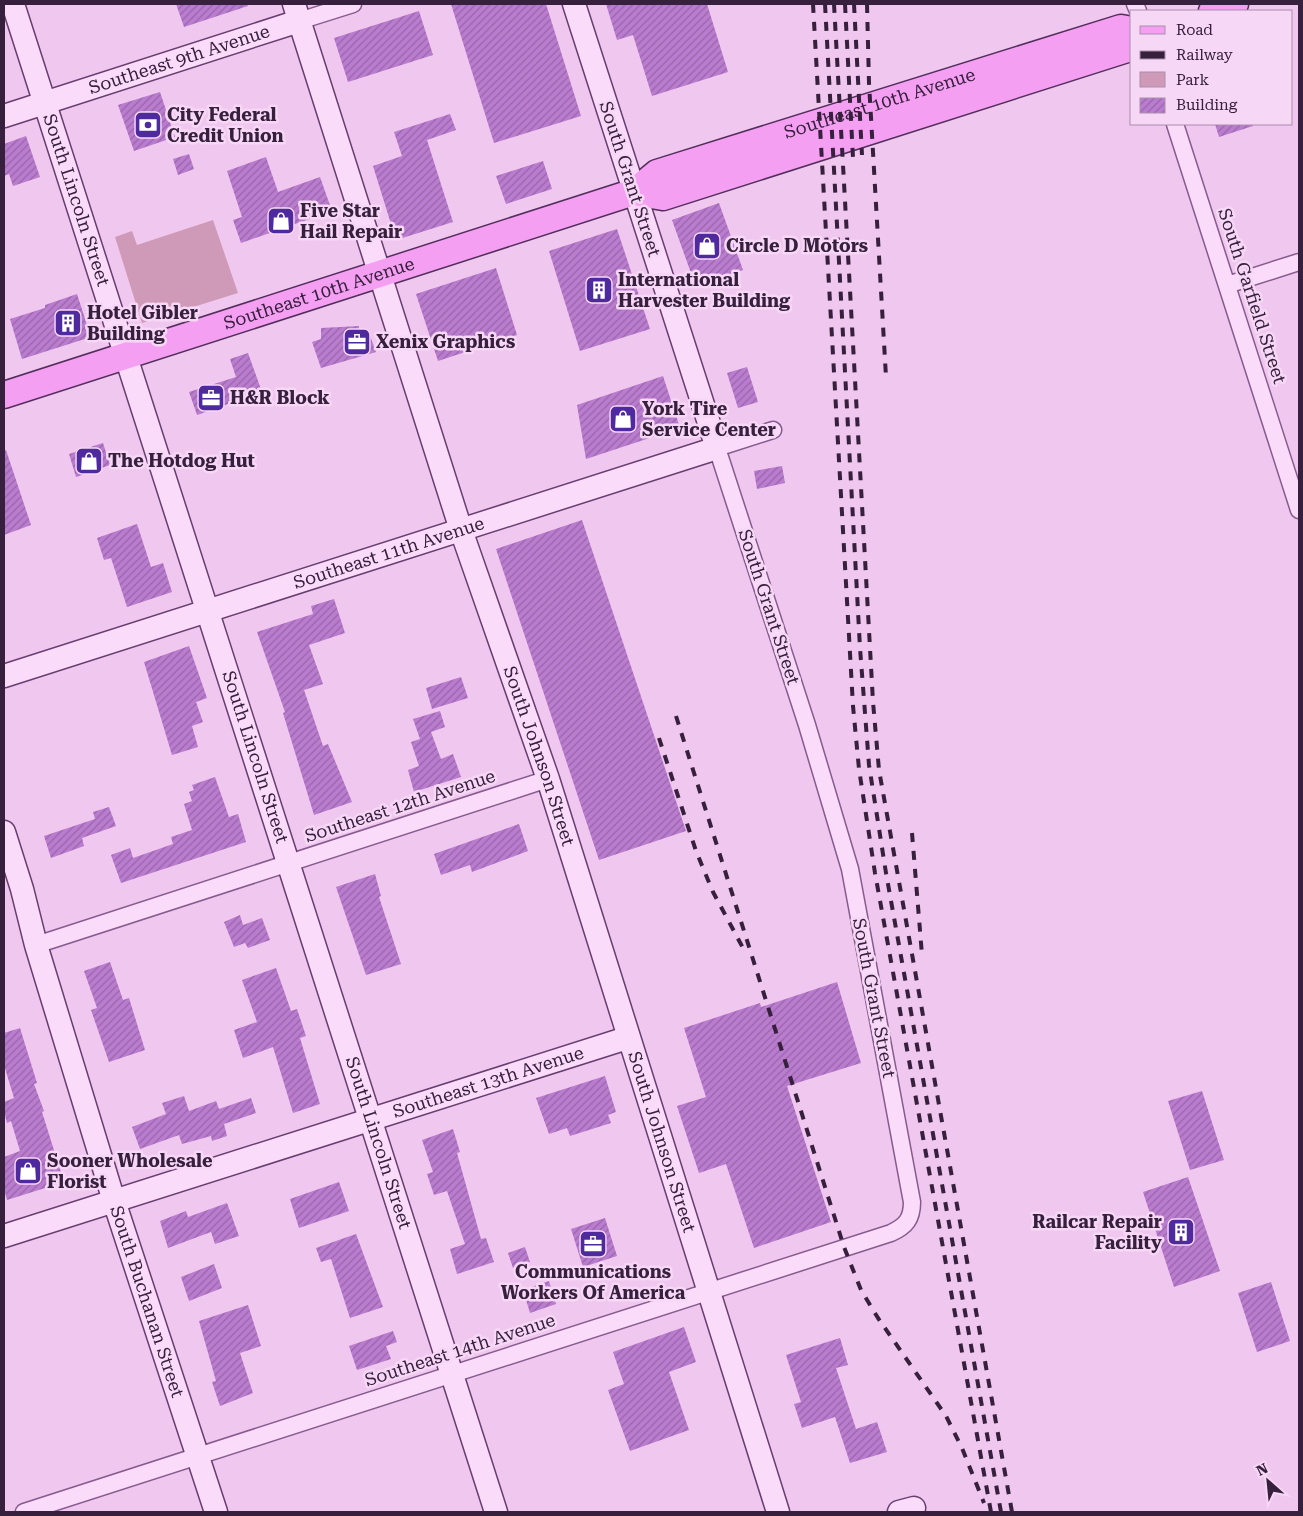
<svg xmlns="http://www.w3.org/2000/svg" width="1303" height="1516" font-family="'Roboto Serif',serif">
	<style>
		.green { fill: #cf9ab7 }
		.building { fill: url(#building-hatch) }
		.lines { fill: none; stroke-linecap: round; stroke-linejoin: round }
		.street-casing { stroke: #865b8d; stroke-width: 19 }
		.secondary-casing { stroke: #673e6f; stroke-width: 25 }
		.primary-casing { stroke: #522f5b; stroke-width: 29 }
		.street { stroke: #fadbf9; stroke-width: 16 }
		.secondary { stroke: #fadbf9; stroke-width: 22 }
		.primary { stroke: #f49ff2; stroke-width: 26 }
		.rail { stroke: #37203d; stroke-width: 4; stroke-dasharray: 9 9; stroke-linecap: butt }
		.labels { text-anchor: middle; stroke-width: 5; stroke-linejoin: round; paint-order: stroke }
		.street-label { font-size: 18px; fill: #37203d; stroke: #f7d7f6 }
		.poi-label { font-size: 18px; font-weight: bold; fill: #37203d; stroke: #f7d7f6; text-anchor: start }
	</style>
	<defs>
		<pattern id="building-hatch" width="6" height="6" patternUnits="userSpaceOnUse" patternTransform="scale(1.25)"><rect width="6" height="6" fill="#ba7ccf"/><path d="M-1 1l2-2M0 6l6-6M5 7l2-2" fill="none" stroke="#9865a9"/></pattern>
	</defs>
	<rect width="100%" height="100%" fill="#f0c7ef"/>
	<!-- green -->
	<path class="green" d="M 213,220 L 238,293 L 142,323 L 115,237 L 132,231 L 137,245 Z"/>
	<!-- building -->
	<path class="building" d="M 176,4 L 247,4 L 248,6 L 184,27 Z
		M 451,4 L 546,4 L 581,116 L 494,143 Z
		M 606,4 L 707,4 L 728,72 L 652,96 L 633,35 L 617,40 Z
		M 419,11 L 433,55 L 348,82 L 334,38 Z
		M 160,92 L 175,137 L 134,151 L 118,105 Z
		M 450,114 L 456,130 L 427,140 L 453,222 L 396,240 L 373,166 L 402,156 L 394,132 Z
		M 1215,124 L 1253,124 L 1253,126 L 1219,137 Z
		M 26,136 L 40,177 L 13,186 L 9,174 L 4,176 L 4,144 Z
		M 189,154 L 194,169 L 178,175 L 173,159 Z
		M 266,157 L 278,192 L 320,177 L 332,211 L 241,243 L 233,220 L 242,217 L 227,171 Z
		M 543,161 L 552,189 L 506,204 L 496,176 Z
		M 719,203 L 743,270 L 696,287 L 672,220 Z
		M 617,229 L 650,329 L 580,351 L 549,251 Z
		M 496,268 L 517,335 L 438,361 L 416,294 Z
		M 77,294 L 91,337 L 22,359 L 10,319 L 45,308 L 45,305 Z
		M 359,326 L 359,334 L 369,333 L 376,352 L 321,368 L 312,342 L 321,339 L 321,328 Z
		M 248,353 L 262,392 L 197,415 L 189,392 L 236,377 L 230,359 Z
		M 747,367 L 758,402 L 738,408 L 727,373 Z
		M 663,376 L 680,428 L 586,459 L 577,405 Z
		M 103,443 L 110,465 L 76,477 L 69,454 Z
		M 6,450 L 31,525 L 4,535 L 4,451 Z
		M 782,466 L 785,483 L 757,489 L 754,471 Z
		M 582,520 L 686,831 L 599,860 L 496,549 Z
		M 137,524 L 151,567 L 163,563 L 172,592 L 127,607 L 111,558 L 104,560 L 97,538 Z
		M 334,599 L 345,633 L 309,645 L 323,684 L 304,690 L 323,746 L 328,744 L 352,802 L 314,815 L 283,713 L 285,712 L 257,632 L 313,614 L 311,606 Z
		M 189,646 L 207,698 L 196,702 L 203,722 L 192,726 L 198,747 L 172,755 L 144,662 Z
		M 461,677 L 468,698 L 432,709 L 426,688 Z
		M 440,711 L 445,727 L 431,732 L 441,759 L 453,754 L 461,777 L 414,792 L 408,770 L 419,766 L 411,742 L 420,739 L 413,719 Z
		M 215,777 L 229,817 L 238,814 L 246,842 L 121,883 L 111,855 L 130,848 L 133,858 L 173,844 L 171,837 L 192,830 L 184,804 L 192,801 L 189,792 L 194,790 L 192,785 Z
		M 109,807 L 116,826 L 82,838 L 84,846 L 51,858 L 44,836 L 95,819 L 93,812 Z
		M 519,824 L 528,851 L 472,872 L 470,865 L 441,875 L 434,854 Z
		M 375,874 L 381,896 L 379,897 L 401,964 L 366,975 L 336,887 Z
		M 240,915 L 243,925 L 262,918 L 270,940 L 248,948 L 245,943 L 234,947 L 224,922 Z
		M 110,962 L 123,1000 L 129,998 L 145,1050 L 109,1062 L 91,1010 L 97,1008 L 84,971 Z
		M 276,968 L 291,1011 L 297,1009 L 306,1036 L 300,1038 L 320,1104 L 293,1113 L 273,1047 L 243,1058 L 234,1030 L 257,1022 L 242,980 Z
		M 837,982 L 861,1063 L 787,1086 L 831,1222 L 754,1248 L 726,1164 L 699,1173 L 677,1106 L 706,1097 L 684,1028 L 760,1003 L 761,1007 Z
		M 20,1028 L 37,1083 L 34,1084 L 44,1111 L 42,1112 L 64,1182 L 7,1200 L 4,1189 L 4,1157 L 20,1151 L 11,1121 L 7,1123 L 4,1111 L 4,1102 L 14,1098 L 4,1065 L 4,1033 Z
		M 605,1076 L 616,1112 L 608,1115 L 611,1123 L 570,1136 L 567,1128 L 549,1134 L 536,1098 Z
		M 1202,1091 L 1224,1160 L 1190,1170 L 1168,1101 Z
		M 184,1096 L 189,1111 L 216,1101 L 219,1109 L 251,1098 L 256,1113 L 224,1124 L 227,1136 L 212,1141 L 211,1136 L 182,1144 L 179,1135 L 140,1149 L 132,1127 L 166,1114 L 162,1103 Z
		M 453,1129 L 460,1152 L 457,1153 L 481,1239 L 486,1238 L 494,1262 L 457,1274 L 450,1249 L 465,1244 L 447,1191 L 434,1195 L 427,1174 L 433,1172 L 422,1140 Z
		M 1188,1177 L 1220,1271 L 1174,1287 L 1143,1192 Z
		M 339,1182 L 349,1211 L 299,1228 L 290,1199 Z
		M 227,1203 L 239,1236 L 215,1244 L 211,1232 L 168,1248 L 160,1221 L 186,1211 L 188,1217 Z
		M 605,1218 L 617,1256 L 583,1267 L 571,1229 Z
		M 356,1234 L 383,1307 L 350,1318 L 331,1259 L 321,1262 L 316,1248 Z
		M 525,1247 L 530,1262 L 513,1268 L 508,1253 Z
		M 214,1264 L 222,1288 L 189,1301 L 181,1277 Z
		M 549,1281 L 556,1304 L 530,1313 L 523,1290 Z
		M 1271,1282 L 1290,1341 L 1257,1352 L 1238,1293 Z
		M 248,1305 L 261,1346 L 240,1353 L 253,1393 L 220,1406 L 212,1382 L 216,1381 L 199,1321 Z
		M 684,1327 L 696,1362 L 669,1372 L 689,1430 L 630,1451 L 608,1390 L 624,1384 L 613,1352 Z
		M 393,1331 L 397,1342 L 386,1346 L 391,1359 L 357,1370 L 349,1346 Z
		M 840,1338 L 848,1365 L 836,1368 L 856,1429 L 877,1422 L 887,1452 L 850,1463 L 835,1417 L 802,1428 L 794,1404 L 801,1402 L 786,1355 Z"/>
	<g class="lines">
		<!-- street casing -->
		<g class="street-casing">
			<path id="street" d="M 1135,4 L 1138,11
				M 299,21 L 353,4
				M 1175,124 L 1299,510
				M 1227,285 L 1299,262
				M 36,945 L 548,779
				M 24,1512 L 891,1233 C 906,1226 912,1219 912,1202 L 850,869 L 807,725 L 717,448 L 773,430"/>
		</g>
		<!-- secondary casing -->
		<g class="secondary-casing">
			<g id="secondary">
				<path id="s1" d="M 13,4 C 176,506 336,1009 496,1512"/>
				<path id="s2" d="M 294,4 L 461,530 L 548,779 L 778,1512"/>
				<path id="s3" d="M 4,116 L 299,21"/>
				<path id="s4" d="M 4,676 L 717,448 L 574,4"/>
				<path id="s5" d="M 4,832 L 22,889 L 36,945 L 114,1201 L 216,1512"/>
				<path id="s6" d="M 4,1236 L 627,1038"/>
				<path d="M 899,1512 L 914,1508"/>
			</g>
		</g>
		<!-- primary casing -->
		<g class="primary-casing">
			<g id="primary">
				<path d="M 1212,11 L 1235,4"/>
				<path d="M 634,192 L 663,197 L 1127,49 L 1132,44"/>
				<path id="s7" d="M 4,395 L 634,192 L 657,173 L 1121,28 L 1132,30"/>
			</g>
		</g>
		<!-- street -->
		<use href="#street" class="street"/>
		<!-- secondary -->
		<use href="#secondary" class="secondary"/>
		<!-- primary -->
		<use href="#primary" class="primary"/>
		<!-- rail -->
		<path class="rail" d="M 813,4 L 853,706 L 859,769 L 875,873 L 991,1512
			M 825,4 L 860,648 L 869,765 L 886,873 L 1001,1512
			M 834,4 L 873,702 L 879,770 L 1012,1512
			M 845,4 L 853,158
			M 854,4 L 862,155
			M 867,4 L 869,83 L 886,377
			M 676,716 L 844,1247 L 861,1290 L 878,1318 L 946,1416 L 962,1448 L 984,1503
			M 659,738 L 696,851 L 713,892 L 743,948
			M 912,833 L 922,955"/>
	</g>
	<!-- icons -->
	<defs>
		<g id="bank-square" transform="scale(1.4375)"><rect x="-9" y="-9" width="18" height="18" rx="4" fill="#4f299e" stroke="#f7d7f6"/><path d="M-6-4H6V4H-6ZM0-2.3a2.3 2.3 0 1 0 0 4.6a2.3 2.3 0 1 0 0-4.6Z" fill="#fff"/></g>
		<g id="shop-square" transform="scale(1.4375)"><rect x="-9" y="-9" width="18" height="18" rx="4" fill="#4f299e" stroke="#f7d7f6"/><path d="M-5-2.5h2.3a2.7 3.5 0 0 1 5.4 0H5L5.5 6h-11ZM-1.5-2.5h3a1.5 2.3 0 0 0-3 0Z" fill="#fff"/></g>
		<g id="building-square" transform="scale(1.4375)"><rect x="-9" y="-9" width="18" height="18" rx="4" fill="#4f299e" stroke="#f7d7f6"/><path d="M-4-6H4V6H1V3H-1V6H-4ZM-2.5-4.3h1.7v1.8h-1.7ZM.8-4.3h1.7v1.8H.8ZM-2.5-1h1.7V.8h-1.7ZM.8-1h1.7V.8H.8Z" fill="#fff"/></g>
		<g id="office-square" transform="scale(1.4375)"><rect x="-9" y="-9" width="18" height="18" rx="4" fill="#4f299e" stroke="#f7d7f6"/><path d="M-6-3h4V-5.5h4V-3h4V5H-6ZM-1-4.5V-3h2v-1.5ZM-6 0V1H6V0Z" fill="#fff"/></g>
	</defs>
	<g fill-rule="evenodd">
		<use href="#bank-square" x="148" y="125"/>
		<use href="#shop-square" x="281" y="221"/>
		<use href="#shop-square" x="707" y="246"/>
		<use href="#building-square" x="599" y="290"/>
		<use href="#building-square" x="68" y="323"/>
		<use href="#office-square" x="357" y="342"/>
		<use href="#office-square" x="211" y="398"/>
		<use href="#shop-square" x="623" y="419"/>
		<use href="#shop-square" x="89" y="461"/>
		<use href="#shop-square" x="28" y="1171"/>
		<use href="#building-square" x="1181" y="1232"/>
		<use href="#office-square" x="593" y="1244"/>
	</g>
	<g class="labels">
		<!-- street labels -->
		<g class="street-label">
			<text dy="6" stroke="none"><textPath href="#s3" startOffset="184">Southeast 9th Avenue</textPath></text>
			<text dy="6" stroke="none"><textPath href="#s7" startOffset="925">Southeast 10th Avenue</textPath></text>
			<text transform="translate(630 179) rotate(72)" y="6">South Grant Street</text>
			<text dy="6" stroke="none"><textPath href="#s1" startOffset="206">South Lincoln Street</textPath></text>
			<text dy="6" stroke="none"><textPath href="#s7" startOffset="331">Southeast 10th Avenue</textPath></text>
			<text transform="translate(1252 296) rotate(72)" y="6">South Garfield Street</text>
			<text dy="6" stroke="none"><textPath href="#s4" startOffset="404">Southeast 11th Avenue</textPath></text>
			<text transform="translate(769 607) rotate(72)" y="6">South Grant Street</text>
			<text dy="6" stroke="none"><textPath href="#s2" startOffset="791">South Johnson Street</textPath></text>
			<text dy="6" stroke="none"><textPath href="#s1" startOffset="791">South Lincoln Street</textPath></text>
			<text transform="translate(400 806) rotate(-18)" y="6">Southeast 12th Avenue</text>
			<text transform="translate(874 998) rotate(79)" y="6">South Grant Street</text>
			<text dy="6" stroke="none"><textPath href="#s6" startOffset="508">Southeast 13th Avenue</textPath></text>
			<text dy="6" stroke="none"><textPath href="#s1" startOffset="1196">South Lincoln Street</textPath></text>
			<text dy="6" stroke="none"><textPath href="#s2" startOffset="1196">South Johnson Street</textPath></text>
			<text dy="6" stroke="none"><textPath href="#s5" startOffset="491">South Buchanan Street</textPath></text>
			<text transform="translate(460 1350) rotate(-18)" y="6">Southeast 14th Avenue</text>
		</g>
		<!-- poi labels -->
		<g class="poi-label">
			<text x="167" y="121">City Federal<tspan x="167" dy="21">Credit Union</tspan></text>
			<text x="300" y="217">Five Star<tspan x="300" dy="21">Hail Repair</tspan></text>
			<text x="726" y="252">Circle D Motors</text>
			<text x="618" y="286">International<tspan x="618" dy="21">Harvester Building</tspan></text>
			<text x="87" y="319">Hotel Gibler<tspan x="87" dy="21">Building</tspan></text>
			<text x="376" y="348">Xenix Graphics</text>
			<text x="230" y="404">H&amp;R Block</text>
			<text x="642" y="415">York Tire<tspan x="642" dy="21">Service Center</tspan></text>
			<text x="108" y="467">The Hotdog Hut</text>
			<text x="47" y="1167">Sooner Wholesale<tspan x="47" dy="21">Florist</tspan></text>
			<text x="1162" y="1228" text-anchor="end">Railcar Repair<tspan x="1162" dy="21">Facility</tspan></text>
			<text x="593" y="1278" text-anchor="middle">Communications<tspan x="593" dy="21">Workers Of America</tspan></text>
		</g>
	</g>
	<!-- border -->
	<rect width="1303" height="1516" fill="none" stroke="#37203d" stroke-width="10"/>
	<!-- legend -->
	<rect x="1130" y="10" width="162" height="115" fill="#f7d7f6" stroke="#aa8eac"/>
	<rect x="1140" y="26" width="25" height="8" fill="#f49ff2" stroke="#aa8eac"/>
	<text x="1176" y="35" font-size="15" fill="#37203d">Road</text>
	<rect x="1140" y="51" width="25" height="8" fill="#37203d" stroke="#aa8eac"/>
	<text x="1176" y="60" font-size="15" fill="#37203d">Railway</text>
	<rect x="1140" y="72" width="25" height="15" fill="#cf9ab7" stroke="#aa8eac"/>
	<text x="1176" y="85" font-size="15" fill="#37203d">Park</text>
	<rect x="1140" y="98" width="25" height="15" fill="url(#building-hatch)" stroke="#aa8eac"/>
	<text x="1176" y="110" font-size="15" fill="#37203d">Building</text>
	<!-- north arrow -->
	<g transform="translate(1268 1481) rotate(333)" stroke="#f7d7f6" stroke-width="4" paint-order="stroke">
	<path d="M0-4L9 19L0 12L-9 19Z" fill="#37203d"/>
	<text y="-8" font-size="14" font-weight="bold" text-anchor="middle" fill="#37203d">N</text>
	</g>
</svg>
